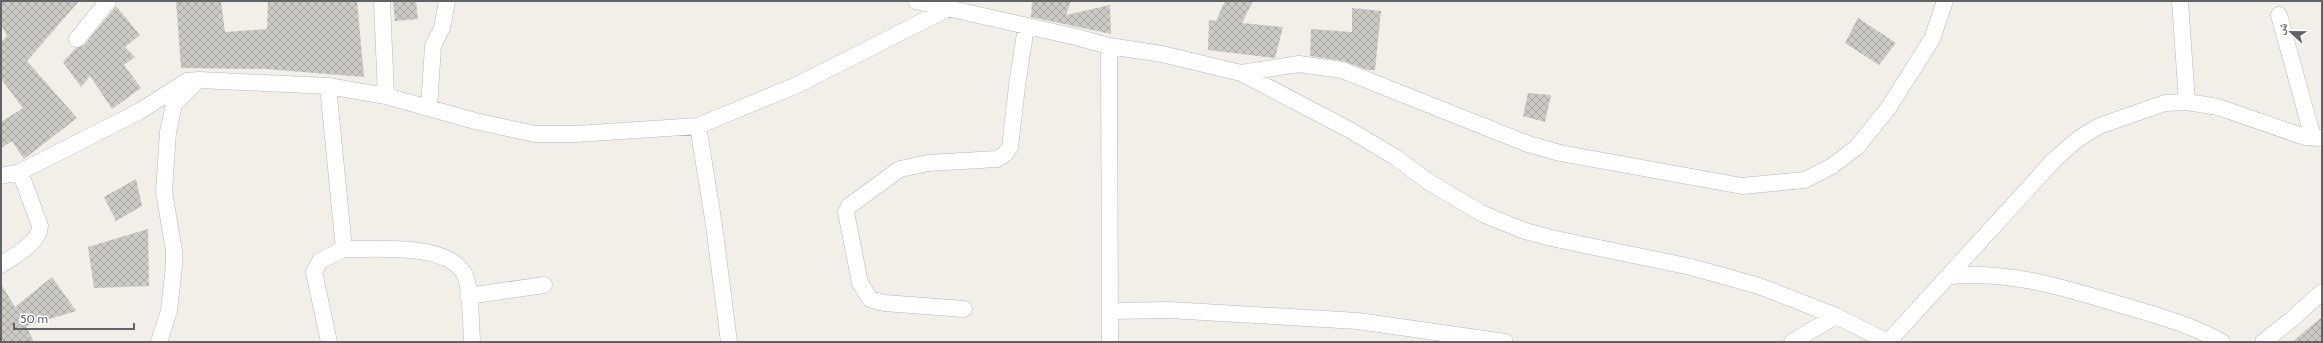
<svg xmlns="http://www.w3.org/2000/svg" width="2323" height="343" font-family="Cabin,'Noto Naskh Arabic',sans-serif">
	<style>
		.building { fill: url(#building-cross-hatch) }
		.lines { fill: none; stroke-linecap: round; stroke-linejoin: round }
		.minor-casing { stroke: #b5b8bc; stroke-width: 17 }
		.minor { stroke: #fff; stroke-width: 16 }
	</style>
	<defs>
		<pattern id="building-cross-hatch" width="8" height="8" patternUnits="userSpaceOnUse"><rect width="8" height="8" fill="#cccac5"/><path d="M0 0l8 8M0 8l8-8" fill="none" stroke="#a9a8a4"/></pattern>
	</defs>
	<rect width="100%" height="100%" fill="#f1efe8"/>
	<!-- building -->
	<path class="building" d="M 1,1 L 79,1 L 27,61 L 77,118 L 24,159 L 12,141 L 1,148 L 1,122 L 23,108 L 1,79 L 1,42 L 7,36 L 1,25 Z
		M 176,1 L 221,1 L 225,32 L 267,29 L 268,1 L 357,1 L 364,77 L 266,69 L 181,68 Z
		M 393,1 L 416,1 L 418,19 L 395,21 Z
		M 1032,1 L 1071,1 L 1066,15 L 1110,5 L 1111,34 L 1031,17 Z
		M 1225,1 L 1253,1 L 1242,23 L 1283,27 L 1275,58 L 1208,50 L 1209,20 L 1216,21 Z
		M 116,6 L 140,35 L 125,47 L 135,57 L 124,65 L 141,88 L 112,109 L 90,76 L 81,87 L 63,62 L 76,48 L 84,45 Z
		M 1352,8 L 1381,11 L 1375,70 L 1368,70 L 1343,61 L 1310,56 L 1311,29 L 1352,32 Z
		M 1858,18 L 1896,43 L 1879,65 L 1845,43 Z
		M 1528,93 L 1551,95 L 1545,122 L 1523,116 Z
		M 136,179 L 142,206 L 116,221 L 104,197 Z
		M 148,229 L 149,286 L 94,288 L 88,247 Z
		M 52,277 L 76,311 L 26,326 L 34,342 L 1,342 L 1,284 L 15,307 Z
		M 2322,317 L 2322,342 L 2292,342 Z"/>
	<g class="lines">
		<!-- minor casing -->
		<g class="minor-casing">
			<path id="minor" d="M 382,1 L 386,96
				M 916,1 L 1076,37 L 1109,46 L 1162,54 L 1241,73 L 1348,129 L 1395,157 L 1429,182 L 1483,214 L 1525,231 L 1551,238 L 1691,267 L 1759,286 L 1836,316 L 1888,342
				M 2180,1 L 2187,102
				M 2279,15 L 2313,138
				M 77,39 L 108,1
				M 1109,46 L 1110,342
				M 1241,73 L 1299,64 L 1342,70 L 1528,144 L 1560,153 L 1742,186 L 1805,180 L 1832,166 L 1857,147 L 1889,107 L 1932,39 L 1945,1
				M 328,86 L 344,249 C 376,250 457,241 467,281 C 471,300 471,322 472,342
				M 429,108 L 433,46 L 442,28 L 447,1
				M 698,126 L 714,225 L 729,342
				M 1,176 L 20,172 L 140,111 L 187,81 L 199,80 L 328,86 L 386,96 L 475,121 L 535,134 L 576,134 L 698,126 L 797,85 L 949,8
				M 1,265 C 15,255 39,244 40,226 L 20,172
				M 1950,276 C 2012,270 2067,289 2125,306 C 2158,316 2192,325 2222,342
				M 468,296 L 544,285
				M 964,309 L 884,303 L 870,299 L 860,283 L 846,212 L 849,206 L 900,169 L 928,163 L 997,159 L 1005,154 L 1010,147 L 1017,86 L 1026,27
				M 1110,311 L 1169,310 L 1358,321 L 1505,342
				M 159,342 L 169,311 L 174,266 L 174,251 L 164,192 L 168,132 L 174,104 L 196,82
				M 329,342 L 314,272 L 320,261 L 344,249
				M 1792,342 L 1836,316
				M 1888,342 L 2055,159 L 2078,139 L 2099,126 L 2165,103 L 2187,102 L 2218,107 L 2305,137 L 2322,138
				M 2263,342 L 2292,319 L 2322,292"/>
		</g>
		<!-- minor -->
		<use href="#minor" class="minor"/>
	</g>
	<!-- border -->
	<rect width="2323" height="343" fill="none" stroke="#5f6368" stroke-width="4"/>
	<!-- north arrow -->
	<g transform="translate(2291 32) rotate(292)" stroke="#ffffff" stroke-width="3" paint-order="stroke">
	<path d="M0-3L7 15L0 10L-7 15Z" fill="#5f6368"/>
	<text y="-6" font-size="11" font-weight="bold" text-anchor="middle" fill="#5f6368">ش</text>
	</g>
	<!-- scale -->
	<path d="M14 323v6h120v-6" fill="none" stroke="#5f6368" stroke-width="2"/>
	<text x="20" y="323" font-size="12" fill="#5f6368" stroke="#ffffff" stroke-width="3" paint-order="stroke">50 m</text>
</svg>
